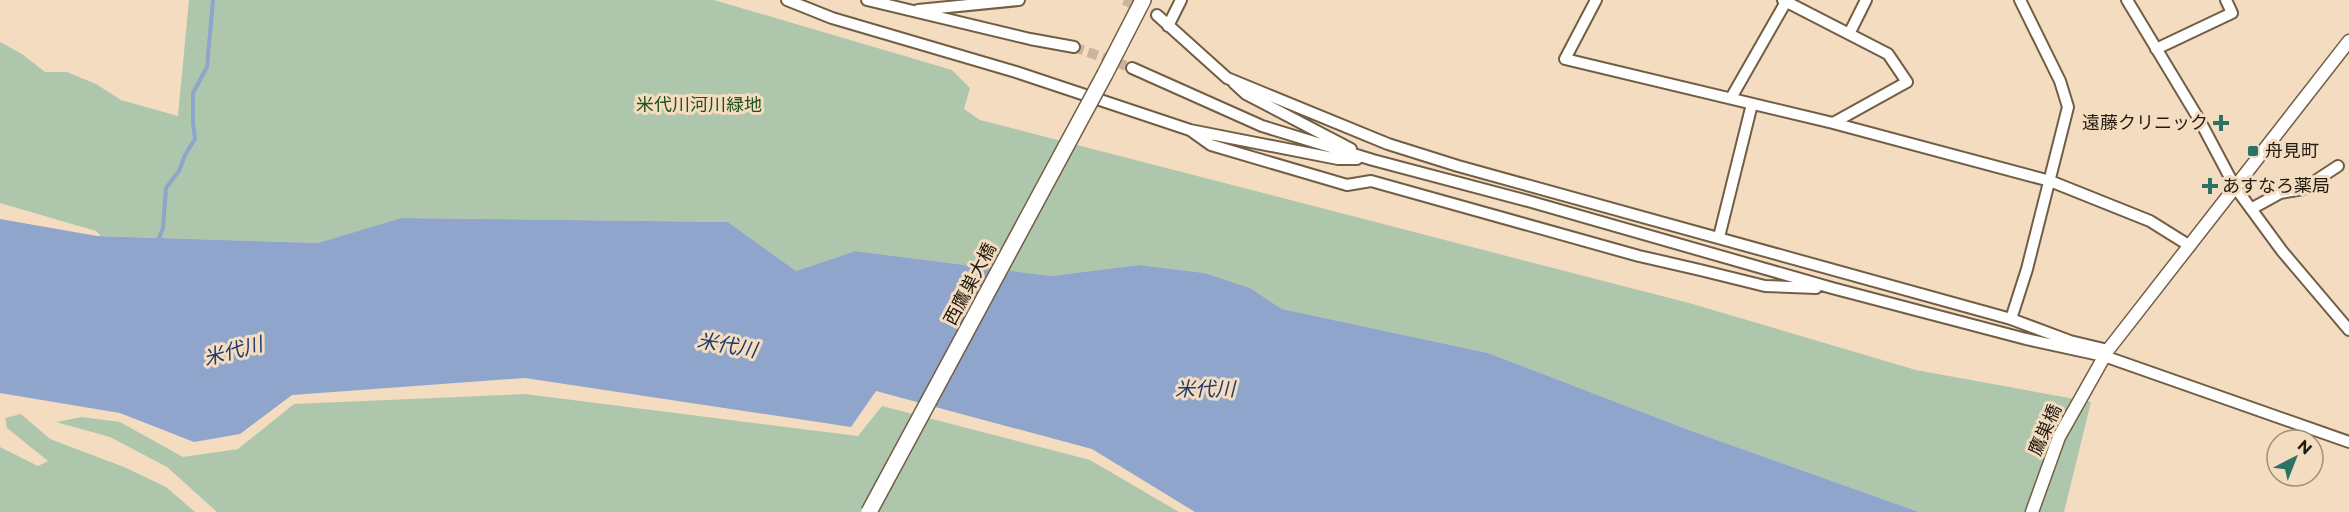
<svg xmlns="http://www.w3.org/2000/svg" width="2349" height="512" font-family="Montserrat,'Noto Sans JP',sans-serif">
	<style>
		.green { fill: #aec7ac }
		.water { fill: #8fa5cb }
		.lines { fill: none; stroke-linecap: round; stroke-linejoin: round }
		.stream { stroke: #8fa5cb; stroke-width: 4 }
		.minor-tunnel { stroke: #c9b59d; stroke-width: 10; stroke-dasharray: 10 5; stroke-linecap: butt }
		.minor-casing { stroke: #715e45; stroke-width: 14 }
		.tertiary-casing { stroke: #715e45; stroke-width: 15 }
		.primary-casing { stroke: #715e45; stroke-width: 18 }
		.minor { stroke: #fff; stroke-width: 10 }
		.tertiary { stroke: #fff; stroke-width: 12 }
		.primary { stroke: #fff; stroke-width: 15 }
		.primary-bridge-casing { stroke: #715e45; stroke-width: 18; stroke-linecap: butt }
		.primary-bridge { stroke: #fff; stroke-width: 15 }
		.poi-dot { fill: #2d7267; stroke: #f3dcc0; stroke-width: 2 }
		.labels { text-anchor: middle; stroke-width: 6; stroke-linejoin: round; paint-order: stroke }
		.park-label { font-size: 18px; fill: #214f1f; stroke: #f3dcc0 }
		.poi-label { font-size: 18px; fill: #231b11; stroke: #f3dcc0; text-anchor: start }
		.street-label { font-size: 18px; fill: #231b11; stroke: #f3dcc0 }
		.water-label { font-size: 20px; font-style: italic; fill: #203b6c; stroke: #f3dcc0 }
	</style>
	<rect width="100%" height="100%" fill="#f3dcc0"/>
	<!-- green -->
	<path class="green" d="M 189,0 L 714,0 L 952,70 L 970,88 L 964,109 L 980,120 L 1689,303 L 1916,370 L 2091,402 L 2064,512 L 1919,512 L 1689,430 L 1488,353 L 1282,309 L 1250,288 L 1205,273 L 1139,265 L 1051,276 L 855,251 L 796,271 L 728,222 L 401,218 L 319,243 L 101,236 L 96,231 L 0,203 L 0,42 L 22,54 L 45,72 L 67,72 L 96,84 L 121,100 L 178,116 Z
		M 525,394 L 858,436 L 882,406 L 1090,460 L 1179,512 L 217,512 L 167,467 L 110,437 L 56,422 L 82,417 L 120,422 L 183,457 L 238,449 L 294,404 Z
		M 21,414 L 50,439 L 124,467 L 166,487 L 195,512 L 0,512 L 0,447 L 38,466 L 48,461 L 7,428 L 5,418 Z"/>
	<!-- water -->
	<path class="water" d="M 401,218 L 728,222 L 796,271 L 855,251 L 1051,276 L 1139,265 L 1205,273 L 1250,288 L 1282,309 L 1488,353 L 1689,430 L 1919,512 L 1195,512 L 1092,449 L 876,391 L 851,427 L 525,378 L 292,395 L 240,434 L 194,442 L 120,413 L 0,393 L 0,219 L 97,236 L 318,243 Z"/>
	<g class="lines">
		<!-- stream -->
		<path class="stream" d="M 157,243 L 163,228 L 166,188 L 179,171 L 185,155 L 195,139 L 193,123 L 193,93 L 207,67 L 213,0"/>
		<!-- minor-tunnel -->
		<path class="minor-tunnel" d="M 1124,0 L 1157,15
			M 1074,47 L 1132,68"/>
		<!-- minor casing -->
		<g class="minor-casing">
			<path id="minor" d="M 787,0 L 832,18 L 1016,72 L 1190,130 L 1338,159 L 1357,159
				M 867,0 L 1030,39 L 1074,47
				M 1596,0 L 1565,59 L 1833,123 L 2050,181 L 2150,221 L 2190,246
				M 1783,0 L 1888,54 L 1907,82 L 1833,123
				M 2127,0 L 2200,121 L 2235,187 L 2282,251 L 2349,330
				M 918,10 L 1019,0
				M 1157,15 L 1227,78 L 1388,144 L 1458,166 L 2011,319 L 2070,341 L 2108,350
				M 1168,26 L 1181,0
				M 1849,34 L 1866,0
				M 2156,49 L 2232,13 L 2226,0
				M 1132,68 L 1262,126 L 1373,160 L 1528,201 L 1832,288 L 2026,339 L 2104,356 L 2349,442
				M 1234,83 L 1246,94 L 1351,149
				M 1731,98 L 1787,0
				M 1190,130 L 1211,145 L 1347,185 L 1371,181 L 1639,256 L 1700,270 L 1765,286 L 1816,288
				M 2251,209 L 2280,193 L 2303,189 L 2338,166
				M 1719,237 L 1752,104
				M 2011,319 L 2027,269 L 2068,107 L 2060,81 L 2020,0"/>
		</g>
		<!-- tertiary casing -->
		<g class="tertiary-casing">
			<path id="tertiary" d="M 2032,512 L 2059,437 L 2108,350 L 2349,41"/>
		</g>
		<!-- primary casing -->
		<g class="primary-casing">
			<path id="primary" d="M 1105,74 L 1143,0"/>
		</g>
		<!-- minor -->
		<use href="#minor" class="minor"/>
		<!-- tertiary -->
		<use href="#tertiary" class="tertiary"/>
		<!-- primary -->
		<use href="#primary" class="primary"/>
		<!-- primary-bridge casing -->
		<g class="primary-bridge-casing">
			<path id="primary-bridge" d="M 869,512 L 1105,74"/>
		</g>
		<!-- primary-bridge -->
		<use href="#primary-bridge" class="primary-bridge"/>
	</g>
	<!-- markers -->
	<g class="poi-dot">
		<path d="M2218 114h6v6h6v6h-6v6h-6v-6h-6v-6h6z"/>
		<rect x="2247" y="145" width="12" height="12" rx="3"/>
		<path d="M2207 177h6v6h6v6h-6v6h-6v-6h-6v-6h6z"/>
	</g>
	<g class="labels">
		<!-- park labels -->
		<g class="park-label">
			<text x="699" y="111">米代川河川緑地</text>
		</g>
		<!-- poi labels -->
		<g class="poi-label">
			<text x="2208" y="129" text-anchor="end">遠藤クリニック</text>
			<text x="2265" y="157">舟見町</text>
			<text x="2222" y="192">あすなろ薬局</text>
		</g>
		<!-- street labels -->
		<g class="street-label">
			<text transform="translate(970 284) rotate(-62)" y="6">西鷹巣大橋</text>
			<text transform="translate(2045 430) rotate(-66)" y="6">鷹巣橋</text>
		</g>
		<!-- water labels -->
		<g class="water-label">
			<text transform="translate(727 345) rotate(10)" y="7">米代川</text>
			<text transform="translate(233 351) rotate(-15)" y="7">米代川</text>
			<text x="1205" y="396">米代川</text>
		</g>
	</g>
	<!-- north arrow -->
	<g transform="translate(2295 458) rotate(42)"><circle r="28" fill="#f3dcc0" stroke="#a08f7a" stroke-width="1.5"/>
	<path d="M0-4.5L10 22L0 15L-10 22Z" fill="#2d7267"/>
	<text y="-9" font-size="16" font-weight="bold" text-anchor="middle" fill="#231b11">N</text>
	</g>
</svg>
